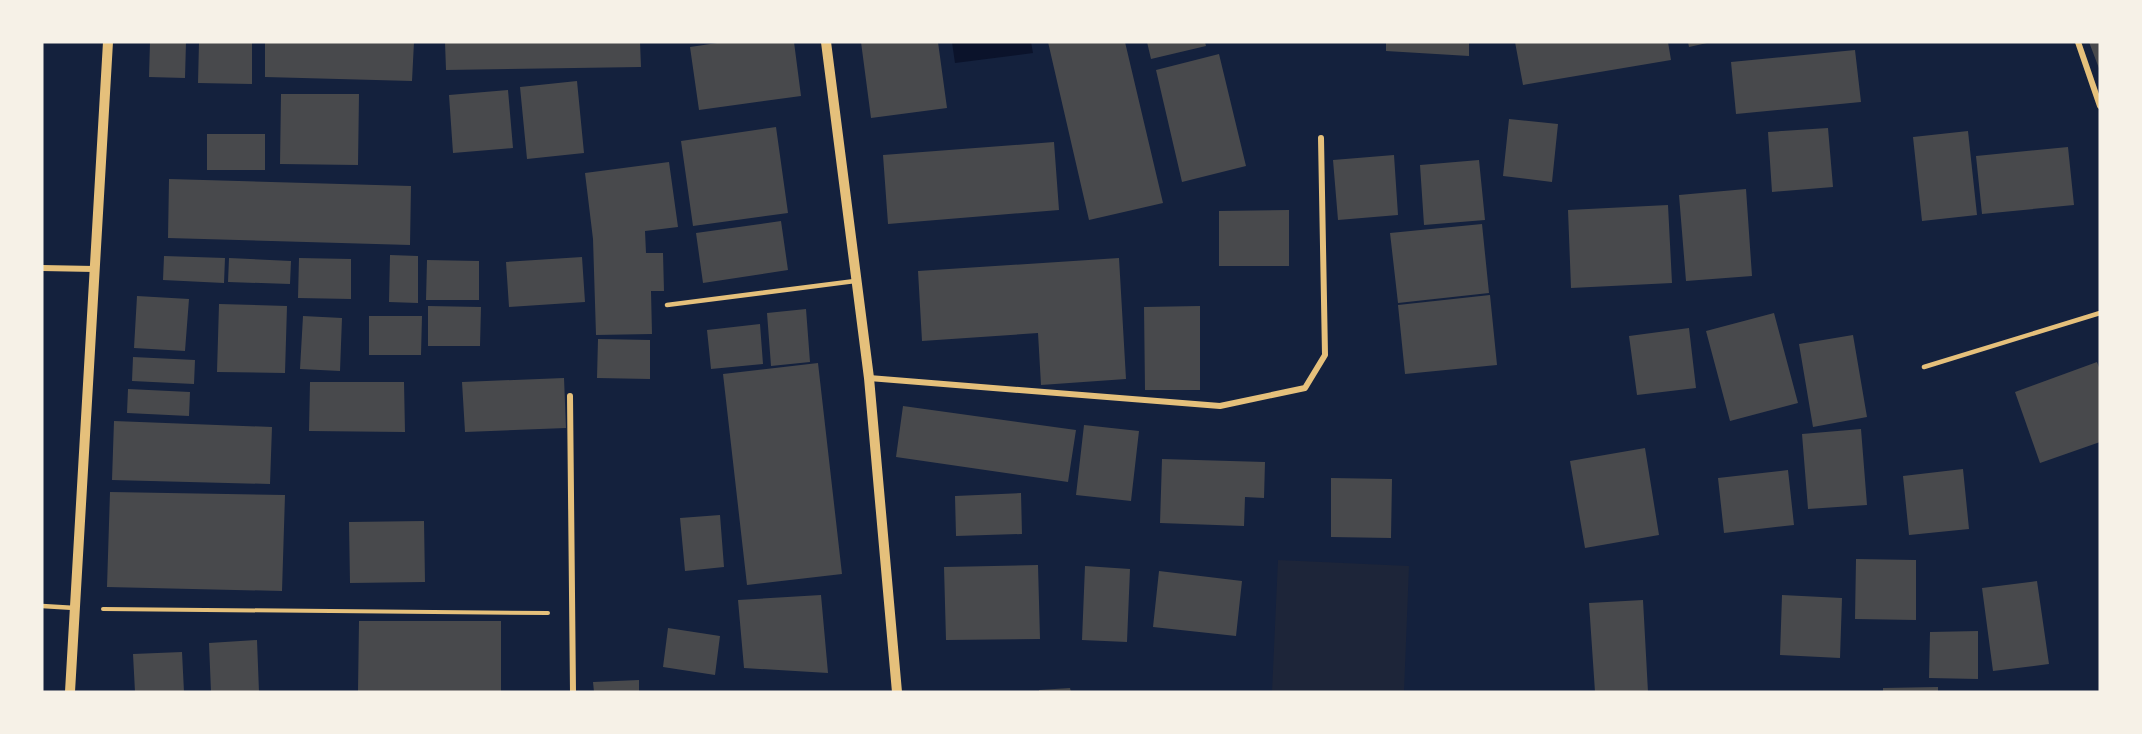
<svg xmlns="http://www.w3.org/2000/svg" width="2142" height="734" font-family="'Noto Sans',sans-serif">
	<style>
		.green { fill: #1d2539 }
		.water { fill: #0b132b }
		.building { fill: #48494c }
		.lines { fill: none; stroke-linecap: round; stroke-linejoin: round }
		.path { stroke: #e5c07b; stroke-width: 4 }
		.service { stroke: #e5c07b; stroke-width: 4.5 }
		.minor { stroke: #e5c07b; stroke-width: 6 }
		.tertiary { stroke: #e5c07b; stroke-width: 10 }
	</style>
	<rect width="100%" height="100%" fill="#14213d"/>
	<!-- green -->
	<path class="green" d="M 1278,560 L 1409,566 L 1404,692 L 1272,692 Z"/>
	<!-- water -->
	<path class="water" d="M 952,42 L 1031,42 L 1033,53 L 955,63 Z"/>
	<!-- building -->
	<path class="building" d="M 150,42 L 186,42 L 185,78 L 149,77 Z
		M 199,42 L 252,42 L 252,84 L 198,83 Z
		M 265,42 L 414,42 L 412,81 L 265,77 Z
		M 445,42 L 640,42 L 641,67 L 446,70 Z
		M 724,42 L 794,42 L 801,96 L 699,110 L 690,47 Z
		M 861,42 L 938,42 L 947,108 L 871,118 Z
		M 1048,42 L 1125,42 L 1163,203 L 1089,220 Z
		M 1147,42 L 1205,42 L 1206,46 L 1151,59 Z
		M 1386,42 L 1469,42 L 1469,56 L 1386,51 Z
		M 1515,42 L 1668,42 L 1671,60 L 1523,85 Z
		M 1688,42 L 1707,42 L 1707,43 L 1689,47 Z
		M 2089,42 L 2100,42 L 2100,71 Z
		M 1855,50 L 1861,102 L 1736,114 L 1731,62 Z
		M 1219,54 L 1246,166 L 1182,182 L 1156,70 Z
		M 577,81 L 584,153 L 527,159 L 520,87 Z
		M 508,90 L 513,148 L 453,153 L 449,95 Z
		M 281,94 L 359,94 L 358,165 L 280,164 Z
		M 1509,119 L 1558,124 L 1552,182 L 1503,176 Z
		M 776,127 L 788,213 L 693,226 L 681,141 Z
		M 1828,128 L 1833,187 L 1772,192 L 1768,132 Z
		M 1968,131 L 1977,215 L 1922,221 L 1913,137 Z
		M 207,134 L 265,134 L 265,170 L 207,170 Z
		M 1054,142 L 1059,210 L 888,224 L 883,155 Z
		M 2068,147 L 2074,205 L 1982,214 L 1976,156 Z
		M 1394,155 L 1398,215 L 1338,220 L 1333,160 Z
		M 1479,160 L 1485,220 L 1424,225 L 1420,165 Z
		M 669,162 L 678,227 L 645,231 L 646,253 L 663,253 L 664,291 L 651,291 L 652,334 L 596,335 L 593,239 L 585,173 Z
		M 169,179 L 411,186 L 410,245 L 168,238 Z
		M 1746,189 L 1752,276 L 1686,281 L 1679,195 Z
		M 1668,205 L 1672,283 L 1571,288 L 1568,210 Z
		M 1289,210 L 1289,266 L 1219,266 L 1219,211 Z
		M 781,221 L 788,270 L 703,283 L 696,233 Z
		M 1482,224 L 1489,293 L 1398,303 L 1390,233 Z
		M 390,255 L 418,256 L 418,303 L 389,302 Z
		M 164,256 L 225,258 L 224,283 L 163,280 Z
		M 582,257 L 585,302 L 509,307 L 506,262 Z
		M 229,258 L 291,261 L 290,284 L 228,282 Z
		M 299,258 L 351,259 L 351,299 L 298,298 Z
		M 1119,258 L 1126,379 L 1041,385 L 1038,333 L 922,341 L 918,271 Z
		M 427,260 L 479,261 L 479,300 L 426,300 Z
		M 1490,295 L 1497,365 L 1405,374 L 1398,305 Z
		M 137,296 L 189,299 L 185,351 L 134,348 Z
		M 219,304 L 287,306 L 285,373 L 217,372 Z
		M 428,306 L 481,307 L 480,346 L 428,346 Z
		M 1200,306 L 1200,390 L 1145,390 L 1144,307 Z
		M 806,309 L 810,362 L 771,366 L 767,313 Z
		M 1774,313 L 1798,403 L 1730,421 L 1706,331 Z
		M 303,316 L 342,318 L 340,371 L 300,369 Z
		M 369,316 L 422,316 L 421,355 L 369,355 Z
		M 760,324 L 763,364 L 711,369 L 707,330 Z
		M 1689,328 L 1696,388 L 1637,395 L 1629,336 Z
		M 1853,335 L 1867,417 L 1813,427 L 1799,344 Z
		M 598,339 L 650,340 L 650,379 L 597,378 Z
		M 133,357 L 195,360 L 194,384 L 132,381 Z
		M 2097,362 L 2100,370 L 2100,442 L 2040,463 L 2015,392 Z
		M 818,363 L 842,574 L 747,585 L 723,374 Z
		M 564,378 L 566,428 L 465,432 L 462,382 Z
		M 310,382 L 404,382 L 405,432 L 309,431 Z
		M 128,389 L 190,392 L 189,416 L 127,413 Z
		M 903,406 L 1076,430 L 1068,482 L 896,457 Z
		M 114,421 L 272,427 L 270,484 L 112,480 Z
		M 1084,425 L 1139,431 L 1131,501 L 1076,495 Z
		M 1861,429 L 1867,505 L 1808,509 L 1802,434 Z
		M 1645,448 L 1659,535 L 1585,548 L 1570,461 Z
		M 1162,459 L 1265,462 L 1264,498 L 1245,497 L 1244,526 L 1160,523 Z
		M 1963,469 L 1969,529 L 1909,535 L 1903,476 Z
		M 1788,470 L 1794,525 L 1724,533 L 1718,478 Z
		M 1331,478 L 1392,479 L 1391,538 L 1331,537 Z
		M 110,492 L 285,495 L 282,591 L 107,587 Z
		M 1021,493 L 1022,534 L 956,536 L 955,496 Z
		M 720,515 L 724,567 L 685,571 L 680,518 Z
		M 424,521 L 425,582 L 350,583 L 349,522 Z
		M 1856,559 L 1916,560 L 1916,620 L 1855,619 Z
		M 1038,565 L 1040,639 L 946,640 L 944,567 Z
		M 1085,566 L 1130,569 L 1127,642 L 1082,640 Z
		M 1159,571 L 1242,581 L 1236,636 L 1153,627 Z
		M 2037,581 L 2049,664 L 1993,671 L 1982,588 Z
		M 821,595 L 828,673 L 744,668 L 738,600 Z
		M 1782,595 L 1842,598 L 1840,658 L 1780,655 Z
		M 1643,600 L 1648,692 L 1595,692 L 1589,603 Z
		M 359,621 L 501,621 L 501,692 L 358,691 Z
		M 668,628 L 720,636 L 715,675 L 663,667 Z
		M 1978,631 L 1978,679 L 1929,678 L 1930,632 Z
		M 257,640 L 259,692 L 211,692 L 209,643 Z
		M 182,652 L 184,692 L 135,692 L 133,654 Z
		M 639,680 L 639,692 L 594,692 L 593,682 Z
		M 1938,687 L 1938,692 L 1883,692 L 1883,688 Z
		M 1070,688 L 1071,692 L 1039,692 L 1039,690 Z"/>
	<g class="lines">
		<!-- path -->
		<path class="path" d="M 103,609 L 548,613"/>
		<!-- service -->
		<path class="service" d="M 667,305 L 855,281
			M 1924,367 L 2100,313
			M 42,606 L 75,608"/>
		<!-- minor -->
		<path class="minor" d="M 2078,42 L 2100,106
			M 42,268 L 94,269
			M 869,378 L 1220,406 L 1305,388 L 1325,355 L 1321,138
			M 570,396 L 573,692"/>
		<!-- tertiary -->
		<path class="tertiary" d="M 826,42 L 869,378 L 897,692
			M 70,692 L 108,42"/>
	</g>
	<!-- border -->
	<rect width="2142" height="734" fill="none" stroke="#f6f1e7" stroke-width="87"/>
</svg>
